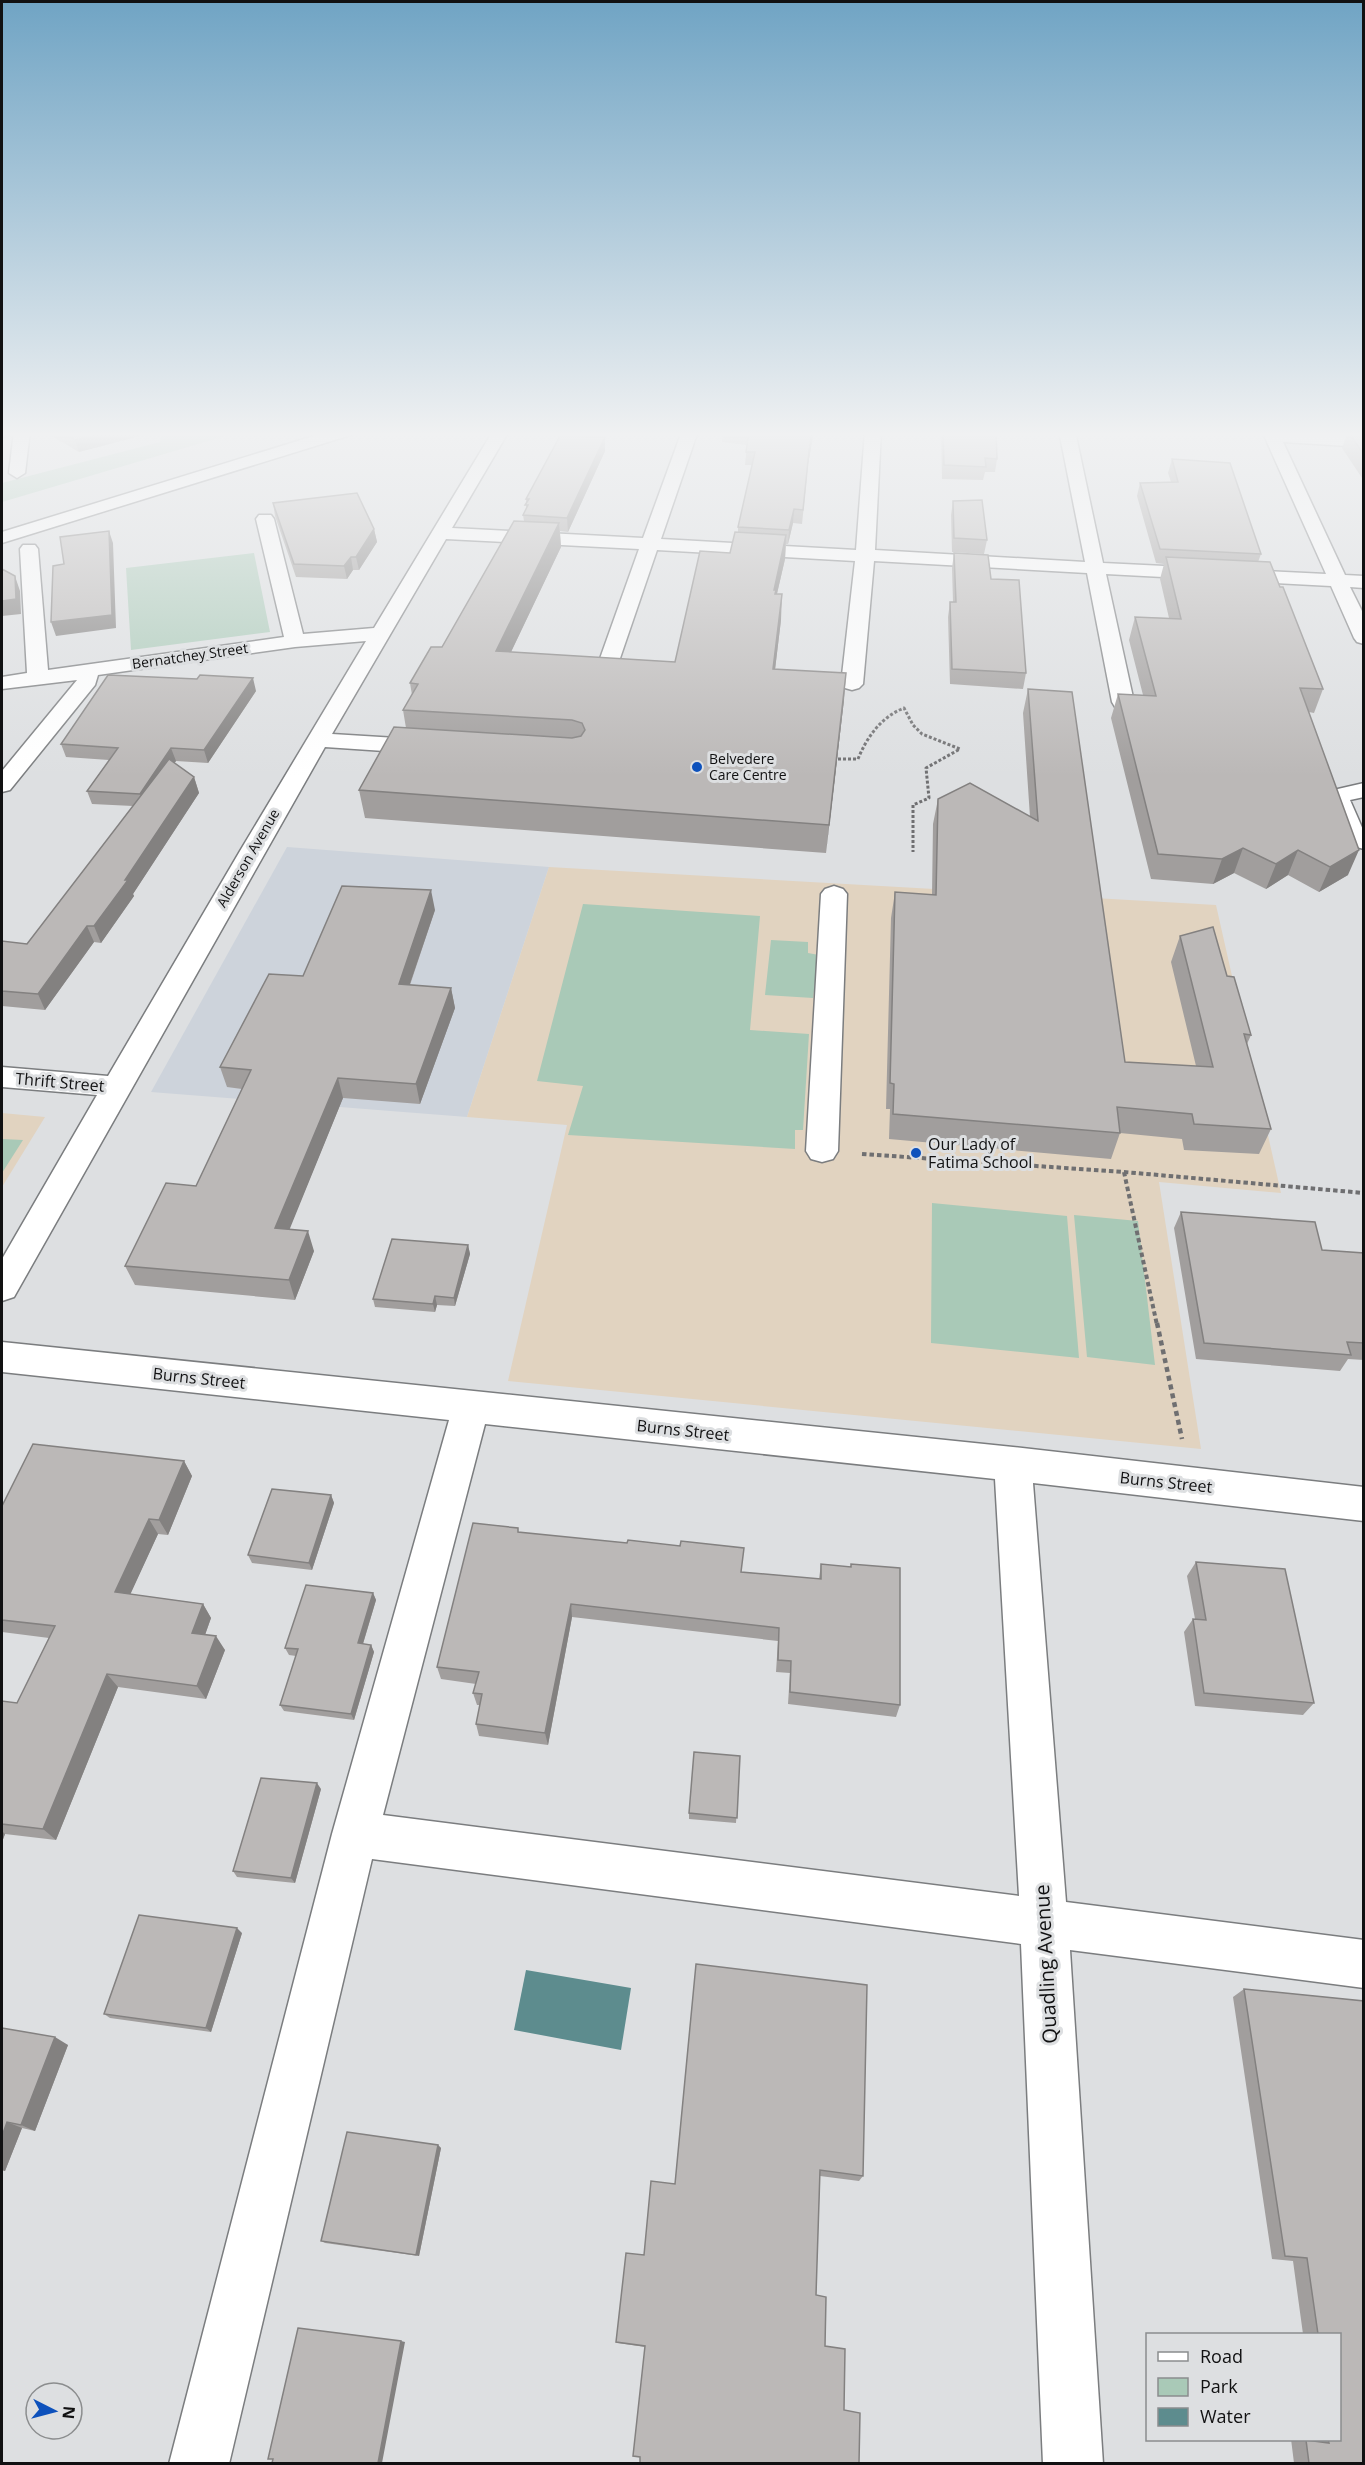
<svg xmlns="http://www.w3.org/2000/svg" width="1365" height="2465" font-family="'Open Sans',sans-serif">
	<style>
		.built { fill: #cdd3db }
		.education { fill: #e1d3c0 }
		.green { fill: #a9c9b7 }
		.water { fill: #5d8c8e }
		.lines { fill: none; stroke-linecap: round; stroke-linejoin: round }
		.minor-casing { stroke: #7b7d7f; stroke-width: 3 }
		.major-casing { stroke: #7b7d7f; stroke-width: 3 }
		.path-far2 { stroke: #6f6f71; stroke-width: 3; stroke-dasharray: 3 2; stroke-linecap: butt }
		.path-far1 { stroke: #6f6f71; stroke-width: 4; stroke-dasharray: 4.5 3; stroke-linecap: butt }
		.path { stroke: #6f6f71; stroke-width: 4.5; stroke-dasharray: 5 4; stroke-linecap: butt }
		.minor { fill: #fff; fill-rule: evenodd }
		.major { fill: #fff; fill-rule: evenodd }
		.wall { fill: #a19e9d }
		.shaded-wall { fill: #838180 }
		.building { fill: #bbb8b7; stroke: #838180; stroke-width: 1.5 }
		.poi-dot { fill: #0d51bc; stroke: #dddfe1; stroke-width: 2 }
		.labels { text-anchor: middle; stroke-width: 6; stroke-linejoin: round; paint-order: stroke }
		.far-street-label { font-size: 14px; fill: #111112; stroke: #dddfe1 }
		.far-poi-label { font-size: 14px; fill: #111112; stroke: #dddfe1; text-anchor: start }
		.street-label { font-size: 16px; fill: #111112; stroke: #dddfe1 }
		.poi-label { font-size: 16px; fill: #111112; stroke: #dddfe1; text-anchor: start }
		.near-street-label { font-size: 20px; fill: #111112; stroke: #dddfe1 }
	</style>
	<rect width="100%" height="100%" fill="#dddfe1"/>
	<!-- built -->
	<path class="built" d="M 287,847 L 549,867 L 467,1117 L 151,1092 Z"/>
	<!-- education -->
	<path class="education" d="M 549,867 L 1216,905 L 1281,1193 L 1159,1182 L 1201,1449 L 508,1381 L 567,1125 L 467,1117 Z
		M 2,1113 L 45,1117 L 2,1187 Z"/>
	<!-- green -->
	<path class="green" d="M 242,431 L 2,502 L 2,483 L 160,442 L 161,436 L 171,432 Z
		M 254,553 L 270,632 L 131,650 L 126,568 Z
		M 583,904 L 760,916 L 750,1030 L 809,1034 L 803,1130 L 795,1130 L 795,1149 L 568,1135 L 583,1086 L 537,1081 Z
		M 771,940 L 808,942 L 808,953 L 819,955 L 813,998 L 765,995 Z
		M 2,1139 L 23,1140 L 2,1173 Z
		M 932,1203 L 1067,1216 L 1079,1358 L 931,1343 Z
		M 1074,1215 L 1138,1221 L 1155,1365 L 1087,1357 Z"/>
	<!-- water -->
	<path class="water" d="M 526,1970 L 631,1988 L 621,2050 L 514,2030 Z"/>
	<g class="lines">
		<!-- minor casing -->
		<g class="minor-casing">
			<path id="minor" d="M 14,431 L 30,431 L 25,473 L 17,478 L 9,473 Z
				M 493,431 L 509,431 L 452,528 L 643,538 L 682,431 L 698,431 L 661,539 L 856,550 L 865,431 L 881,431 L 875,550 L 1085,562 L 1059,431 L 1075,431 L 1103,563 L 1326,574 L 1262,431 L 1364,437 L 1364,447 L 1283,442 L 1345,575 L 1364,576 L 1364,588 L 1350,587 L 1364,615 L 1364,644 L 1357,642 L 1354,638 L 1331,586 L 1106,574 L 1134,702 L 1131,707 L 1123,708 L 1115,707 L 1112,702 L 1087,573 L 874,561 L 863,684 L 859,688 L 852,690 L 845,688 L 841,684 L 855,561 L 657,550 L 617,667 L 614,671 L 607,673 L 600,671 L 597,667 L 639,549 L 446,539 L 332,734 L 429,740 L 437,742 L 440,747 L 437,752 L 429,754 L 325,747 L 14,1297 L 2,1301 L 2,1259 L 97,1095 L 2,1087 L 2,1067 L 108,1076 L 240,851 L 366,641 L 295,647 L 98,675 L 95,685 L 10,790 L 2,792 L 2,771 L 77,680 L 2,689 L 2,677 L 27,673 L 20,549 L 23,545 L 35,545 L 38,549 L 48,670 L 284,637 L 256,519 L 259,515 L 271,515 L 274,519 L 303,634 L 374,628 Z
				M 1364,783 L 1364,797 L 1350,800 L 1364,832 L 1364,849 L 1345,844 L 1325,796 L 1329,791 Z
				M 834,886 L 843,889 L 847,894 L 838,1151 L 833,1159 L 822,1162 L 811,1159 L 806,1151 L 821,894 L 825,889 Z
				M 2,1342 L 1013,1447 L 1364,1487 L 1364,1521 L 1033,1483 L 1066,1902 L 1364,1940 L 1364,1988 L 1070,1950 L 1103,2464 L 1043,2464 L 1021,1944 L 372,1859 L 229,2464 L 169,2464 L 332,1834 L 449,1420 L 2,1372 ZM 485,1424 L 995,1479 L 1019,1896 L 383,1815 Z"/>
		</g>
		<!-- major casing -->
		<g class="major-casing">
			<path id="major" d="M 330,431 L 356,431 L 354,434 L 2,543 L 2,532 Z"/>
		</g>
		<!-- path-far2 -->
		<path class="path-far2" d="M 833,759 L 858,759 C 867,737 881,717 904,708 L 913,725 L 922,734 L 960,749 L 926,768 L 929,798 L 913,805 L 913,852"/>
		<!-- path-far1 -->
		<path class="path-far1" d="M 862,1154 L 1124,1172 L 1364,1193
			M 1124,1172 L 1157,1325"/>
		<!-- path -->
		<path class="path" d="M 1157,1323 L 1182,1439"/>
		<!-- minor -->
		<use href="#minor" class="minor"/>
		<!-- major -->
		<use href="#major" class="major"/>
	</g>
	<!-- wall -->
	<path class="wall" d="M 30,431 L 151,431 L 151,433 L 79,452 L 48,434 L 32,435 Z
		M 723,431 L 814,431 L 808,464 L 802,524 L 793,523 L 788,544 L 786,544 L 785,559 L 777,594 L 781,620 L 775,669 L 844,700 L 826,853 L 365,818 L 359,790 L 406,728 L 403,710 L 412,695 L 410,683 L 442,647 L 524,521 L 523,515 L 526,510 L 526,499 L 605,437 L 605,451 L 568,532 L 560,531 L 561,547 L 511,652 L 675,662 L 730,553 L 738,532 L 738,527 L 752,465 L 745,465 L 747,445 L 722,442 Z
		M 941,431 L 996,431 L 997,459 L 995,472 L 985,472 L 983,480 L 942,479 Z
		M 1333,431 L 1364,431 L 1364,481 L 1342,448 L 1347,434 L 1334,433 Z
		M 1172,459 L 1261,554 L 1258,562 L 1323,689 L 1314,713 L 1309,712 L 1348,875 L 1319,892 L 1288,875 L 1266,889 L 1234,873 L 1213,884 L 1151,879 L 1111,718 L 1118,694 L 1143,695 L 1129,640 L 1135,617 L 1169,618 L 1160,579 L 1164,564 L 1156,563 L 1137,496 L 1140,483 L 1171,482 L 1168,473 Z
		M 953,501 L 987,540 L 984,554 L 952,552 L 951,515 Z
		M 273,503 L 374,529 L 377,542 L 359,570 L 353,570 L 347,579 L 296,577 L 275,516 Z
		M 954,553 L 991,579 L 1026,673 L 1023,689 L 950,684 L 948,617 L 950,602 L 953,602 L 952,568 Z
		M 1028,689 L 1125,1062 L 1196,1066 L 1171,962 L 1180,936 L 1227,976 L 1251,1035 L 1247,1044 L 1271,1129 L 1259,1154 L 1184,1150 L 1182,1139 L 1120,1133 L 1111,1159 L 889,1139 L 890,1109 L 886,1109 L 891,918 L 895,892 L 932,895 L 933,824 L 938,799 L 1030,817 L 1023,713 Z
		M 256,691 L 208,763 L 176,761 L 174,763 L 194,777 L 199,793 L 133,894 L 134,896 L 101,943 L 94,942 L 45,1010 L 2,1006 L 2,941 L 27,944 L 133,806 L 92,804 L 87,791 L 109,760 L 66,757 L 61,744 Z
		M 435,910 L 410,985 L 451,988 L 455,1008 L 420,1104 L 343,1098 L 289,1229 L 314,1251 L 295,1300 L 135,1285 L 125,1266 L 196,1186 L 242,1089 L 227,1087 L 220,1067 L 303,976 Z
		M 1181,1212 L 1322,1250 L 1364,1253 L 1364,1360 L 1348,1359 L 1340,1371 L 1196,1359 L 1174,1228 Z
		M 468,1245 L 470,1254 L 455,1306 L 437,1305 L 435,1312 L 375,1307 L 373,1299 Z
		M 184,1461 L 192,1476 L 168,1535 L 158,1534 L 130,1594 L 203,1604 L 211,1618 L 205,1635 L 225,1650 L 206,1699 L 118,1687 L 56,1840 L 5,1834 L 2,1842 L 2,1701 L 17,1703 L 49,1638 L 2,1632 L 2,1506 Z
		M 331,1495 L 334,1503 L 312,1570 L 252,1563 L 248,1555 Z
		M 519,1532 L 742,1572 L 819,1579 L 821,1564 L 900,1705 L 896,1717 L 788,1704 L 790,1673 L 776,1672 L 778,1641 L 572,1617 L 548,1745 L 479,1736 L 476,1724 L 480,1705 L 477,1705 L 473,1693 L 476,1684 L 441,1679 L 437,1667 Z
		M 1196,1562 L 1314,1703 L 1303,1715 L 1195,1706 L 1184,1632 L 1193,1619 L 1195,1619 L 1187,1576 Z
		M 373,1593 L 376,1600 L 363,1644 L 371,1645 L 374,1652 L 354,1720 L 284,1711 L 280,1705 L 296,1656 L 289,1655 L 285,1648 Z
		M 740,1756 L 736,1823 L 689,1819 L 689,1813 Z
		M 321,1789 L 295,1883 L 237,1877 L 233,1871 Z
		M 242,1933 L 211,2032 L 110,2018 L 104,2014 Z
		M 696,1964 L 863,2176 L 859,2181 L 820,2176 L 816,2295 L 825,2346 L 844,2410 L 640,2457 L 645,2347 L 618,2343 L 616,2342 L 644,2255 L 675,2184 Z
		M 1244,1989 L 1364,2001 L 1364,2463 L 1294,2463 L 1291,2439 L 1313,2441 L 1313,2439 L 1340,2439 L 1340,2334 L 1303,2334 L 1293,2261 L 1272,2259 L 1233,1997 Z
		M 2,2028 L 68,2045 L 35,2131 L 22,2128 L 5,2171 L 2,2170 Z
		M 438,2145 L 441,2148 L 419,2256 L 325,2243 L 321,2241 Z"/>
	<!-- shaded-wall -->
	<path class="shaded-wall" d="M 2,431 L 13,431 L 11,437 L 2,438 Z
		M 30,431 L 47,431 L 48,434 L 32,435 Z
		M 108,431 L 151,431 L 151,433 L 79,452 L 75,440 Z
		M 812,431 L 814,431 L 808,464 L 802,524 L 809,451 Z
		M 605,437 L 605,451 L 568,532 L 567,518 Z
		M 794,509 L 793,523 L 788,544 L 789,530 Z
		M 559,523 L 561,547 L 499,677 L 496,651 Z
		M 374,529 L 377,542 L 359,570 L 356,557 Z
		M 109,531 L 113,543 L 116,628 L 56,636 L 51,622 Z
		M 786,535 L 785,559 L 775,602 L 774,590 Z
		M 351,557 L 353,570 L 347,579 L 344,566 Z
		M 15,576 L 20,591 L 21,614 L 2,616 L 2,601 Z
		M 782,594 L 781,620 L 772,695 L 773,669 Z
		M 846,673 L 844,700 L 826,853 L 829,825 Z
		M 253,678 L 256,691 L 208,763 L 204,750 Z
		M 171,748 L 176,761 L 144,807 L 140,794 Z
		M 194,777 L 199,793 L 133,894 L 134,896 L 101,943 L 94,926 Z
		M 1243,848 L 1234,873 L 1213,884 L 1222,859 Z
		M 1298,850 L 1288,875 L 1266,889 L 1276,864 Z
		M 1359,850 L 1348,875 L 1319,892 L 1330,867 Z
		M 431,890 L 435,910 L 403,1004 L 399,984 Z
		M 87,926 L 94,942 L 45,1010 L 38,994 Z
		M 451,988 L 455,1008 L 420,1104 L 416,1084 Z
		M 338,1078 L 343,1098 L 282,1248 L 275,1228 Z
		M 308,1231 L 314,1251 L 295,1300 L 289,1280 Z
		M 468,1245 L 470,1254 L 455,1306 L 454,1298 Z
		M 435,1296 L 437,1305 L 435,1312 L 433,1304 Z
		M 184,1461 L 192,1476 L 168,1535 L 159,1520 Z
		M 331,1495 L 334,1503 L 312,1570 L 309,1563 Z
		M 149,1519 L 158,1534 L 125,1606 L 115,1592 Z
		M 373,1593 L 376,1600 L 361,1650 L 358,1643 Z
		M 203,1604 L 211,1618 L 201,1646 L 192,1633 Z
		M 571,1604 L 572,1617 L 548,1745 L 545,1733 Z
		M 216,1636 L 225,1650 L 206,1699 L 197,1686 Z
		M 371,1645 L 374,1652 L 354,1720 L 351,1714 Z
		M 107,1674 L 118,1687 L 56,1840 L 43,1829 Z
		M 317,1783 L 321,1789 L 295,1883 L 291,1878 Z
		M 2,1831 L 5,1834 L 2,1842 Z
		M 237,1928 L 242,1933 L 211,2032 L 206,2028 Z
		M 55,2037 L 68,2045 L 35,2131 L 21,2125 Z
		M 7,2122 L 22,2128 L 5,2171 L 2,2170 L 2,2136 Z
		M 438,2145 L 441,2148 L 419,2256 L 416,2255 Z
		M 401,2341 L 405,2342 L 382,2463 L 378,2463 Z"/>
	<!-- building -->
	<path class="building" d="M 60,431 L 108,431 L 75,440 Z
		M 748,431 L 812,431 L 809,451 L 803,510 L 794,509 L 789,530 L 738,527 L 755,452 L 746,452 L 749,431 Z
		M 943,431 L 996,431 L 997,459 L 985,458 L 986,467 L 944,465 Z
		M 1348,431 L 1364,432 L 1364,455 Z
		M 560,436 L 605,437 L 567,518 L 523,515 L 528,505 L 525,505 L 529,499 L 526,499 Z
		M 1172,459 L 1230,463 L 1261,554 L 1160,549 L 1140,483 L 1178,482 Z
		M 357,493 L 374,529 L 356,557 L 351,557 L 344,566 L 294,564 L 273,503 Z
		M 982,500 L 987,540 L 954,538 L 953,501 Z
		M 514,521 L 559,523 L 496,651 L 675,662 L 700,551 L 730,553 L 735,532 L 786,535 L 774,590 L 776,590 L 775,594 L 782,594 L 773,669 L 846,673 L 829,825 L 359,790 L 394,727 L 572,738 L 581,736 L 585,730 L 582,723 L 572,720 L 403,710 L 418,684 L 410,683 L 431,647 L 442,647 Z
		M 109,531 L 112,615 L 51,622 L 53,566 L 64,564 L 60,537 Z
		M 954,553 L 988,555 L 991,579 L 1019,580 L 1026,673 L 952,669 L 950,602 L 956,602 Z
		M 1166,557 L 1270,562 L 1280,587 L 1283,587 L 1323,689 L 1300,688 L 1359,850 L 1330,867 L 1298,850 L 1276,864 L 1243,848 L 1222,859 L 1158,854 L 1118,694 L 1156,696 L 1135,617 L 1181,619 Z
		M 2,569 L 15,576 L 16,599 L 2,601 Z
		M 108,675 L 197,679 L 200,675 L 253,678 L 204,750 L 171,748 L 140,794 L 87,791 L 118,748 L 61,744 Z
		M 1028,689 L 1072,692 L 1125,1062 L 1213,1067 L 1180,936 L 1213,927 L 1227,976 L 1234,977 L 1251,1035 L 1244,1034 L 1271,1129 L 1194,1124 L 1192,1114 L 1117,1107 L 1120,1133 L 893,1114 L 894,1084 L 890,1083 L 895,892 L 936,895 L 938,799 L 970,783 L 1038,821 Z
		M 169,759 L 194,777 L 125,880 L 128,880 L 94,926 L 87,926 L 38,994 L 2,991 L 2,941 L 27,944 Z
		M 342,886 L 431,890 L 399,984 L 451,988 L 416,1084 L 338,1078 L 275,1228 L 308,1231 L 289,1280 L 125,1266 L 166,1183 L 196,1186 L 251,1070 L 220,1067 L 269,974 L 303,976 Z
		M 1181,1212 L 1315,1222 L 1322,1250 L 1364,1253 L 1364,1343 L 1347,1342 L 1351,1355 L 1204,1343 Z
		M 392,1239 L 468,1245 L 454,1298 L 435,1296 L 433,1304 L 373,1299 Z
		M 33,1444 L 184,1461 L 159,1520 L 149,1519 L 115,1592 L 203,1604 L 192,1633 L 216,1636 L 197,1686 L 107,1674 L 43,1829 L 2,1824 L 2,1701 L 17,1703 L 55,1626 L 2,1620 L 2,1506 Z
		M 272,1489 L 331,1495 L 309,1563 L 248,1555 Z
		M 473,1523 L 518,1528 L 518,1532 L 627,1543 L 628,1540 L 680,1546 L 681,1541 L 744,1548 L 741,1572 L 821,1579 L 821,1564 L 851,1567 L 851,1564 L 900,1568 L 900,1705 L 790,1692 L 791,1661 L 778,1660 L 779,1628 L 571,1604 L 545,1733 L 476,1724 L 482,1694 L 473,1693 L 479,1672 L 437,1667 Z
		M 1196,1562 L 1285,1569 L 1314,1703 L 1204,1693 L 1193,1619 L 1206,1620 Z
		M 306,1585 L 373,1593 L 358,1643 L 371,1645 L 351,1714 L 280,1705 L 298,1649 L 285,1648 Z
		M 694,1752 L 740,1756 L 737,1818 L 689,1813 Z
		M 261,1778 L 317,1783 L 291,1878 L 233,1871 Z
		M 139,1915 L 237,1928 L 206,2028 L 104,2014 Z
		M 696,1964 L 867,1985 L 863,2176 L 820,2170 L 816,2295 L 826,2297 L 825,2346 L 845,2349 L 844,2410 L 860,2413 L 859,2463 L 640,2463 L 640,2457 L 633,2456 L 645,2346 L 616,2342 L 626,2253 L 644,2255 L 651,2181 L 675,2184 Z
		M 1244,1989 L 1364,2001 L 1364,2463 L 1309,2463 L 1306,2440 L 1329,2443 L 1328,2439 L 1340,2439 L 1340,2334 L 1318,2334 L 1307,2258 L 1285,2256 Z
		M 2,2028 L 55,2037 L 21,2125 L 7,2122 L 2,2136 Z
		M 347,2132 L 438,2145 L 416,2255 L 321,2241 Z
		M 298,2328 L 401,2341 L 378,2463 L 272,2463 L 273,2459 L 268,2459 Z"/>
	<!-- sky -->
	<linearGradient id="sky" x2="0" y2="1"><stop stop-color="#70a4c4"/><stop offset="0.56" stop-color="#f0f1f2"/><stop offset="1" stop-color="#f0f1f2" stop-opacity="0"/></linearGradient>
	<rect width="1365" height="776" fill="url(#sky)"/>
	<!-- markers -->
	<g class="poi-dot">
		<circle cx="697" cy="767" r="6"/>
		<circle cx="916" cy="1153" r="6"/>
	</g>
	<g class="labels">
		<!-- far-street labels -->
		<g class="far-street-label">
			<text transform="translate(190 656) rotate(-8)" y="5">Bernatchey Street</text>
			<text transform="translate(248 858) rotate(-60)" y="5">Alderson Avenue</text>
		</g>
		<!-- far-poi labels -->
		<g class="far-poi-label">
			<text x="709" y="764">Belvedere<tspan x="709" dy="16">Care Centre</tspan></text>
		</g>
		<!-- street labels -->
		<g class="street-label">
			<text transform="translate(60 1082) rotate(5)" y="6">Thrift Street</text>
			<text transform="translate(199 1378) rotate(6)" y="6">Burns Street</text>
			<text transform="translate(683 1430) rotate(6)" y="6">Burns Street</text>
			<text transform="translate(1166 1482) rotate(6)" y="6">Burns Street</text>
		</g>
		<!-- poi labels -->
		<g class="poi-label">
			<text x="928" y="1150">Our Lady of<tspan x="928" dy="18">Fatima School</tspan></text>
		</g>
		<!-- near-street labels -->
		<g class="near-street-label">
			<text transform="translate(1046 1964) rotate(-93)" y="7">Quadling Avenue</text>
		</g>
	</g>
	<!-- border -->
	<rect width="1365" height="2465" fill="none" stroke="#111112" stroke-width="6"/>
	<!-- legend -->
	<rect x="1146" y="2333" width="195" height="108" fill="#dddfe1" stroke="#8b8d8e" stroke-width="1.5"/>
	<rect x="1158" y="2352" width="30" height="9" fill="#ffffff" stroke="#8b8d8e" stroke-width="1.5"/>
	<text x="1200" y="2363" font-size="18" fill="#111112">Road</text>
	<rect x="1158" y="2378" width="30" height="18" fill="#a9c9b7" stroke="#8b8d8e" stroke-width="1.5"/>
	<text x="1200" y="2393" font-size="18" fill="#111112">Park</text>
	<rect x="1158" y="2408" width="30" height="18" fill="#5d8c8e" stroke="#8b8d8e" stroke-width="1.5"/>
	<text x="1200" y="2423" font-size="18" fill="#111112">Water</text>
	<!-- north arrow -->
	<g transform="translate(54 2411) rotate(96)"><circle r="28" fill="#dddfe1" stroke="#8b8d8e" stroke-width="1.5"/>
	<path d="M0-4.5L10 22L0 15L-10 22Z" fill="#0d51bc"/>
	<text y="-9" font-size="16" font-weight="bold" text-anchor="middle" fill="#111112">N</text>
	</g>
</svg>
